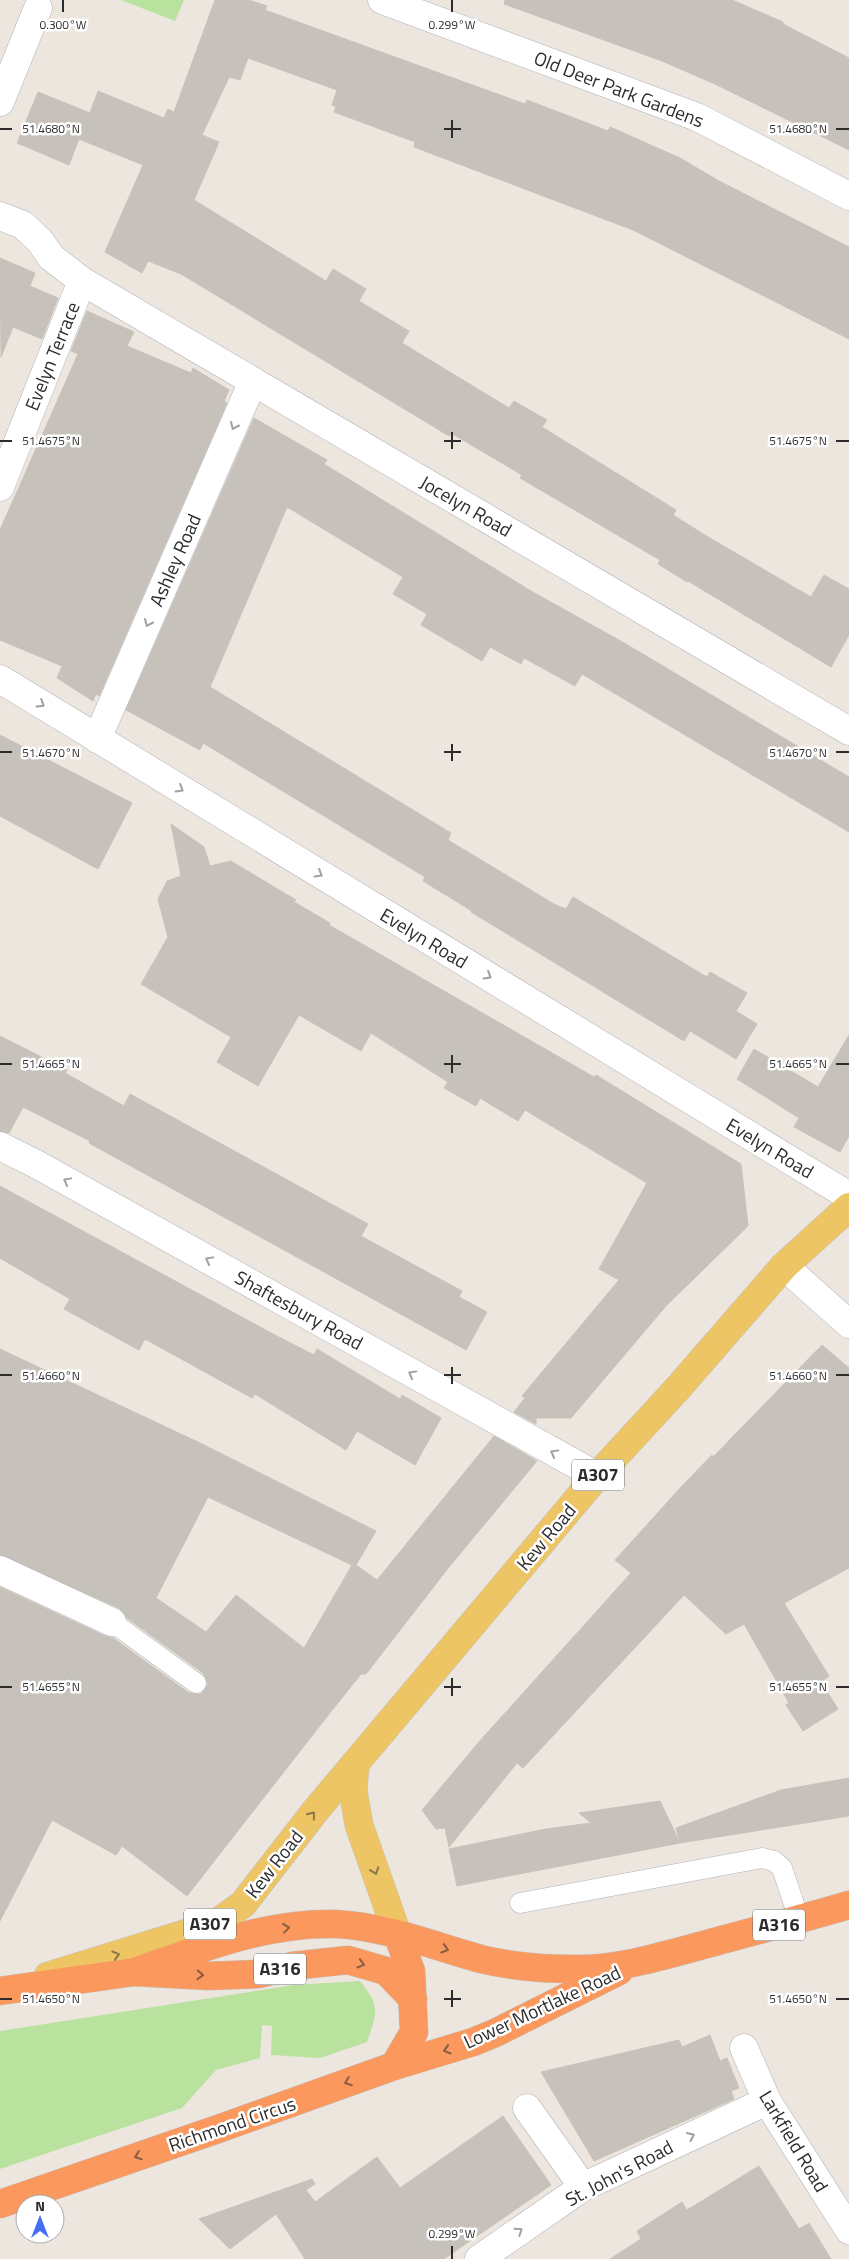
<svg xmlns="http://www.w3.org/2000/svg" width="849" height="2259" font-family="'Titillium Web',sans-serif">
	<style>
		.green { fill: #b8e29d }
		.building { fill: #c6c1ba; stroke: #c9c2b8; fill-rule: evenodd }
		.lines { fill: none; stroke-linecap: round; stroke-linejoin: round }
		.lane-casing { stroke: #afb2bc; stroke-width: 21 }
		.street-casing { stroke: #afb2bc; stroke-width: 29 }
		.primary-casing { stroke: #c4c4c4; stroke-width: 29 }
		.highway-casing { stroke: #c4c4c4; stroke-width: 29 }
		.lane { stroke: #fff; stroke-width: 20 }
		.street { stroke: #fff; stroke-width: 28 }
		.primary { stroke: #edc564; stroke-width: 28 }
		.highway { stroke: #fa985d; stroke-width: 28 }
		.oneway { stroke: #a0a0a0 }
		.oneway2 { stroke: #8c7848 }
		.oneway3 { stroke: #895d42 }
		.ticks { fill: none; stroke: #2c2c2c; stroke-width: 2 }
		.labels { text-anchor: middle; stroke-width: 5; stroke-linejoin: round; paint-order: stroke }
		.shield { fill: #fff; stroke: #6b6b6b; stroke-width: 1 }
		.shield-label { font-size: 18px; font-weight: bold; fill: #2c2c2c }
		.street-label { font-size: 19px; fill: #2c2c2c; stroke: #fff }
		.ticks-label { font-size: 12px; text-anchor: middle; fill: #2c2c2c; stroke: #fff; stroke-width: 5; stroke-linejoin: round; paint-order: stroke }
	</style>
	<rect width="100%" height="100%" fill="#ede6df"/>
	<!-- green -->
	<path class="green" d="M 121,0 L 184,0 L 175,21 Z
		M 360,1981 C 381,2007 377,2012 367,2042 L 320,2058 L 271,2055 L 272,2026 L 262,2025 L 260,2058 L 216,2070 L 182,2108 L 0,2169 L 0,2031 L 294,1985 Z"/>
	<!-- building -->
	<path class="building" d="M 215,0 L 249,0 L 267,6 L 265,10 L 525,104 L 527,100 L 608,131 L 610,127 L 680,158 L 719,181 L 849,247 L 849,339 L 633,230 L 414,147 L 415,142 L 334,112 L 336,107 L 332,105 L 337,90 L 248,58 L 240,80 L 229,77 L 202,135 L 219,142 L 194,200 L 326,281 L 333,269 L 366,289 L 359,301 L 409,331 L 402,343 L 509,408 L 514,401 L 547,420 L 542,427 L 676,510 L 673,515 L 708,537 L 811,597 L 824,575 L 849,589 L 849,635 L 831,667 L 688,581 L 687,582 L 658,564 L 660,560 L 520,478 L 522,475 L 451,433 L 449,436 L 181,274 L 148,261 L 142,273 L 105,252 L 143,165 L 79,139 L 69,165 L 17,143 L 38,92 L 90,113 L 98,91 L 164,118 L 168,109 L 174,112 Z
		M 505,0 L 732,0 L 783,22 L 783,24 L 849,58 L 849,150 L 715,84 L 662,61 L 504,4 Z
		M 0,258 L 35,273 L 30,286 L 58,298 L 42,339 L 13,327 L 1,357 Z
		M 87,311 L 134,332 L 127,346 L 191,373 L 193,368 L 229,390 L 224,401 L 227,403 L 99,696 L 96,694 L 93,701 L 57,678 L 62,666 L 0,640 L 0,530 L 78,354 L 71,351 Z
		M 254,418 L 327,460 L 324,464 L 531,591 L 626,644 L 849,777 L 849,832 L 582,674 L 575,686 L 524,658 L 521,664 L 490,647 L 482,661 L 421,625 L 427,614 L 393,594 L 403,577 L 287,507 L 210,687 L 451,833 L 448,840 L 554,904 L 566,909 L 573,897 L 707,977 L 710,972 L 747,993 L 736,1011 L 757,1024 L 736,1059 L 690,1031 L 684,1041 L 471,912 L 472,911 L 423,881 L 425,877 L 203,743 L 200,750 L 126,710 Z
		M 0,735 L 132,803 L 98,869 L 0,816 Z
		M 171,824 L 204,847 L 210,866 L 231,861 L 296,900 L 294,902 L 330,923 L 329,925 L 594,1077 L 596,1075 L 741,1164 L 748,1226 L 666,1306 L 571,1418 L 536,1418 L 536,1424 L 514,1412 L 525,1398 L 522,1396 L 619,1280 L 599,1269 L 647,1183 L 525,1110 L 518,1121 L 480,1098 L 476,1106 L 444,1088 L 448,1082 L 371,1033 L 361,1051 L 299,1015 L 258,1086 L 217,1062 L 231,1037 L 141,984 L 168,937 L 158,899 L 167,881 L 181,876 Z
		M 849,1035 L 849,1136 L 840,1152 L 794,1127 L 799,1118 L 737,1079 L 754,1049 L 818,1087 Z
		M 0,1036 L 67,1070 L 65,1073 L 124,1106 L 130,1094 L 368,1224 L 361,1236 L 462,1291 L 459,1297 L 487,1312 L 466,1350 L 89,1143 L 90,1141 L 23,1107 L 9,1133 L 0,1131 Z
		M 0,1186 L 273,1334 L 314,1355 L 317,1349 L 400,1399 L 402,1395 L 441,1418 L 415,1465 L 357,1431 L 346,1450 L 255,1394 L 252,1398 L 145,1339 L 139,1350 L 64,1309 L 70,1299 L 0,1258 Z
		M 822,1345 L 849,1368 L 849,1568 L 784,1603 L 829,1676 L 821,1682 L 838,1709 L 803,1731 L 786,1705 L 789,1703 L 744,1624 L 726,1634 L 684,1595 L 523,1768 L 517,1763 L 449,1847 L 445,1828 L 436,1829 L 422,1810 L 478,1743 L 631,1573 L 615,1560 L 682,1486 L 712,1455 L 713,1457 Z
		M 0,1349 L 200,1443 L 376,1531 L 356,1565 L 377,1580 L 494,1436 L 537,1461 L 449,1567 L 366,1674 L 361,1674 L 322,1723 L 187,1896 L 122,1846 L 116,1855 L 52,1820 L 0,1921 L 0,1587 L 105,1636 L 113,1638 L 189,1693 L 201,1694 L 208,1684 L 203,1673 L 127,1618 L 119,1608 L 0,1555 ZM 208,1497 L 352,1565 L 304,1648 L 236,1595 L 206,1632 L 156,1598 Z
		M 849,1778 L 849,1816 L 680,1843 L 676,1828 L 781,1790 Z
		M 660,1801 L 680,1843 L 457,1886 L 449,1849 L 546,1829 L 591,1823 L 579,1813 Z
		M 710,2035 L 720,2061 L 727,2058 L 739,2088 L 731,2091 L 734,2099 L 594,2161 L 541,2072 L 679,2040 L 682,2047 Z
		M 503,2116 L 551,2185 L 444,2259 L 305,2259 L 276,2214 L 230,2249 L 199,2219 L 312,2179 L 315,2184 L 306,2190 L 315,2202 L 377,2157 L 400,2188 Z
		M 759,2166 L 799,2229 L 809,2223 L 831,2259 L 610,2259 L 641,2239 L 637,2231 L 682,2202 L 687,2210 Z"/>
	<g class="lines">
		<!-- lane casing -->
		<g class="lane-casing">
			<path id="lane" d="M 112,1622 L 196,1683
				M 520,1903 L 762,1858 L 774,1861 L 782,1868 L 799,1919"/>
		</g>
		<!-- street casing -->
		<g class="street-casing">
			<path id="street" d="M 382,0 L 697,117 L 849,196
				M 0,102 L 38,8
				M 0,216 L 23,225 L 40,241 L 51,257 L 82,281 L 849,731
				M 0,487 L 82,281
				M 0,679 L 849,1196
				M 97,739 L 253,381
				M 0,1146 L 36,1164 L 597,1476
				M 784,1266 L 849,1324
				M 0,1570 L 112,1622
				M 744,2048 L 767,2101 L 849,2230
				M 527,2108 L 583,2187
				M 479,2259 L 583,2187 L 767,2101"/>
		</g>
		<!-- primary casing -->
		<g class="primary-casing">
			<path id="primary" d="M 355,1766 L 353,1790 L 359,1825 L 398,1936
				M 48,1976 L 190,1932 L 221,1920 L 243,1904 L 316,1810 L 597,1476 L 678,1388 L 784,1266 L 849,1207"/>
		</g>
		<!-- highway casing -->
		<g class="highway-casing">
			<path id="highway" d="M 134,1972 C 198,1950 265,1922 335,1924 C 384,1926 434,1946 481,1959 C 513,1967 545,1969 578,1969 C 622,1969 665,1955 707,1944 C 754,1931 802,1919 849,1905
				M 0,1991 L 134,1972 L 208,1976 L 259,1974 L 292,1966 L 348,1960 L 386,1971 L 413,1999
				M 394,2066 L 414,2032 L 411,1971 L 398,1936
				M 0,2204 L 218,2129 L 394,2066 L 473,2042 L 495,2033 L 619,1971"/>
		</g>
		<!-- lane -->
		<use href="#lane" class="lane"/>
		<!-- street -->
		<use href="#street" class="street"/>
		<!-- primary -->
		<use href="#primary" class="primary"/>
		<!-- highway -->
		<use href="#highway" class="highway"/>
	</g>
	<!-- one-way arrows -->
	<defs><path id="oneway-chevron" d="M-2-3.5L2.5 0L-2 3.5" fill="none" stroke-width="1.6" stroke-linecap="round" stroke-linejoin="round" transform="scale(1.25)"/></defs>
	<g class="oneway">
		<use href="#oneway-chevron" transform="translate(234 426) rotate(114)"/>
		<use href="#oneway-chevron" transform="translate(148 623) rotate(114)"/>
		<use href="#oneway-chevron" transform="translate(41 704) rotate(32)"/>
		<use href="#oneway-chevron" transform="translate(180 789) rotate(31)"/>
		<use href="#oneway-chevron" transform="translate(319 874) rotate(31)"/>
		<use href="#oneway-chevron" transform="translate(488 976) rotate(31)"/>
		<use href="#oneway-chevron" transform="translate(67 1181) rotate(-151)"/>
		<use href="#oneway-chevron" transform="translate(209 1260) rotate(-151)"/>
		<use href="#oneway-chevron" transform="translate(412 1374) rotate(-151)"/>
		<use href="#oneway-chevron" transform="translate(554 1453) rotate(-151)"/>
		<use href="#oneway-chevron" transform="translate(691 2136) rotate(-25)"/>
		<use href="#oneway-chevron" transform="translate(519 2231) rotate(-34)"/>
	</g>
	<g class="oneway2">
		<use href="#oneway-chevron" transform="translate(312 1815) rotate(-52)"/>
		<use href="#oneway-chevron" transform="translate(375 1871) rotate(70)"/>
		<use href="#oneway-chevron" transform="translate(116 1955) rotate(-17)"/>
	</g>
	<g class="oneway3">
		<use href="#oneway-chevron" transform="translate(286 1928) rotate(-7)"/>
		<use href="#oneway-chevron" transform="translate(445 1949) rotate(16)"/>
		<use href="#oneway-chevron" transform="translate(361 1964) rotate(17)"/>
		<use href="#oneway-chevron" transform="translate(200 1975) rotate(2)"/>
		<use href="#oneway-chevron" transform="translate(447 2050) rotate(163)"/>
		<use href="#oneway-chevron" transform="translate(348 2082) rotate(160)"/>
		<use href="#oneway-chevron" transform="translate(138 2156) rotate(161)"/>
	</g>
	<!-- ticks -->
	<path class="ticks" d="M 63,0 L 63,12M 452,0 L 452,12M 452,120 L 452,138M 0,129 L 12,129M 444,129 L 461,129M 836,129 L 849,129M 452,432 L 452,449M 0,441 L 12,441M 444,441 L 461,441M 836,441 L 849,441M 452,744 L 452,761M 0,752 L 12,752M 444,752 L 461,752M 836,752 L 849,752M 452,1055 L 452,1073M 0,1064 L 12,1064M 444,1064 L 461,1064M 836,1064 L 849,1064M 452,1367 L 452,1384M 0,1375 L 12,1375M 444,1375 L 461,1375M 836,1375 L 849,1375M 452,1678 L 452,1696M 0,1687 L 12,1687M 444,1687 L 461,1687M 836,1687 L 849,1687M 452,1990 L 452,2007M 0,1999 L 12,1999M 444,1999 L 461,1999M 836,1999 L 849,1999M 452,2246 L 452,2259"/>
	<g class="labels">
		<!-- shield labels -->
		<g class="shield">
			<rect x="572" y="1459.5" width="52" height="31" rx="4"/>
			<rect x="184" y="1908.5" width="52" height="31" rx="4"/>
			<rect x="753" y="1909.5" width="52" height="31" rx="4"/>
			<rect x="254" y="1953.5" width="52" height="31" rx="4"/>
		</g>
		<g class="shield-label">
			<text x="598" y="1481">A307</text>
			<text x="210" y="1930">A307</text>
			<text x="779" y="1931">A316</text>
			<text x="280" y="1975">A316</text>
		</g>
		<!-- street labels -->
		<g class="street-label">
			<text transform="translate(619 89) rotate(21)" y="7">Old Deer Park Gardens</text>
			<text transform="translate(52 356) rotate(-68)" y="7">Evelyn Terrace</text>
			<text transform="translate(466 506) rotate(30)" y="7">Jocelyn Road</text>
			<text transform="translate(175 560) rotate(-66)" y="7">Ashley Road</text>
			<text transform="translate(424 938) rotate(31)" y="7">Evelyn Road</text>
			<text transform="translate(770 1148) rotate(31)" y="7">Evelyn Road</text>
			<text transform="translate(299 1310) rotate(29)" y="7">Shaftesbury Road</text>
			<text transform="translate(546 1537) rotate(-50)" y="7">Kew Road</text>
			<text transform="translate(274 1864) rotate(-52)" y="7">Kew Road</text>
			<text transform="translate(542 2007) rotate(-25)" y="7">Lower Mortlake Road</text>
			<text transform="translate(232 2124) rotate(-19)" y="7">Richmond Circus</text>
			<text transform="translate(794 2141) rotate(59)" y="7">Larkfield Road</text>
			<text transform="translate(619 2173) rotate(-28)" y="7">St. John's Road</text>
		</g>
	</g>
	<g class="ticks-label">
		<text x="63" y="29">0.300°W</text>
		<text x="452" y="29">0.299°W</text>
		<text x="51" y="133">51.4680°N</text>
		<text x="798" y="133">51.4680°N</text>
		<text x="51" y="445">51.4675°N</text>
		<text x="798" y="445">51.4675°N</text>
		<text x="51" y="757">51.4670°N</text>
		<text x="798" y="757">51.4670°N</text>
		<text x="51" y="1068">51.4665°N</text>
		<text x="798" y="1068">51.4665°N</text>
		<text x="51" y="1380">51.4660°N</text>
		<text x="798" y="1380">51.4660°N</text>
		<text x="51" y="1691">51.4655°N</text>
		<text x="798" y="1691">51.4655°N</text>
		<text x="51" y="2003">51.4650°N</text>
		<text x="798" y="2003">51.4650°N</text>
		<text x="452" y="2238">0.299°W</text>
	</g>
	<!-- north arrow -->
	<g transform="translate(40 2219)"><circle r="24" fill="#ffffff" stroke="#ababab"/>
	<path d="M0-4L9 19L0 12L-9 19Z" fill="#446ff5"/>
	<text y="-8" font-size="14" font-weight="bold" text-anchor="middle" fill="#2c2c2c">N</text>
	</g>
</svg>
